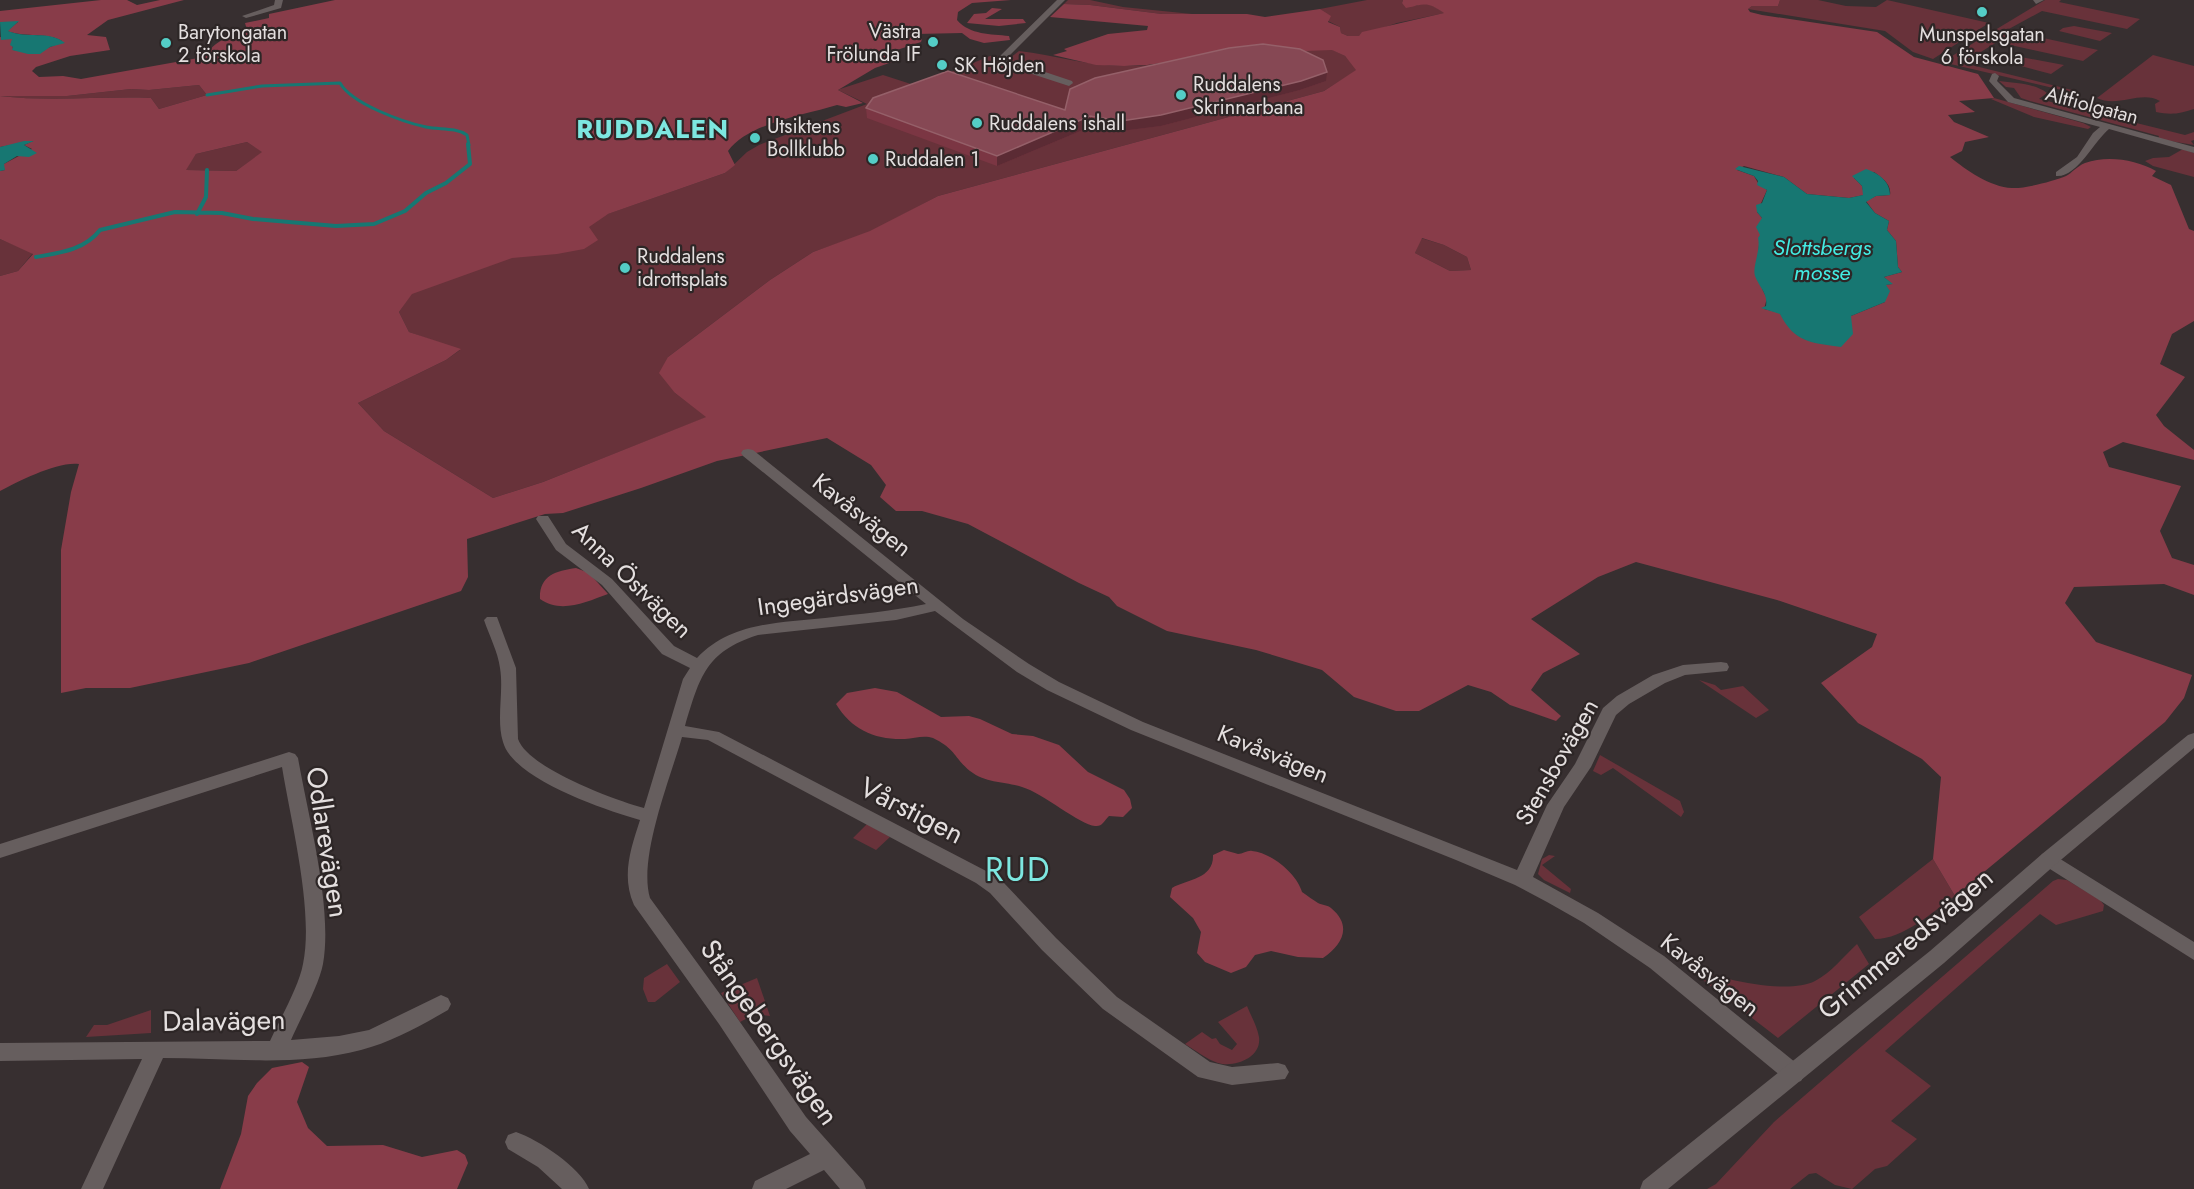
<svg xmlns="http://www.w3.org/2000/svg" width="2194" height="1189" font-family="Jost,sans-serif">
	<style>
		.green { fill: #68323a }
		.forest { fill: #883c49; fill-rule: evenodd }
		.water { fill: #177772 }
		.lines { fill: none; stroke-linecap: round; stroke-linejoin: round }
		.stream-far1 { stroke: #177772; stroke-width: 3 }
		.stream { stroke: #177772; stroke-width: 4 }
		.minor { fill: #665e5e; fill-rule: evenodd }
		.tertiary { fill: #665e5e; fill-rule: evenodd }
		.wall { fill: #7b3643 }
		.shaded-wall { fill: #5b2b34 }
		.building { fill: #864854; stroke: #956069; stroke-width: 1.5 }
		.poi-dot { fill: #54cdc6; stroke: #2d2626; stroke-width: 2 }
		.labels { text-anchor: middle; stroke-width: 4.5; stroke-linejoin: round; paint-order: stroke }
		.far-poi-label { font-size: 20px; fill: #e4dfdf; stroke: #2d2626; text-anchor: start }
		.far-street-label { font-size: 20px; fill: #e4dfdf; stroke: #2d2626 }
		.far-water-label { font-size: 22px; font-style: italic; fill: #43ece3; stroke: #2d2626 }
		.street-label { font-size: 24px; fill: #e4dfdf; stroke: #2d2626 }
		.far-district-label { font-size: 26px; font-weight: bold; letter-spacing: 1.5px; fill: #7de7e0; stroke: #2d2626 }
		.near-street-label { font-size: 28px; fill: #e4dfdf; stroke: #2d2626 }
		.near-quarter-label { font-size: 33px; letter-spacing: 1.5px; fill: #7de7e0; stroke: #2d2626 }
	</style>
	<rect width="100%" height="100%" fill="#372f30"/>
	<!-- green -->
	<path class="green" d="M 1068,0 L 1090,0 L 1123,7 L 1202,15 L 1162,14 L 1090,5 L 1064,4 Z
		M 1367,0 L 1403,0 L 1402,3 L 1416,6 C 1427,0 1435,7 1445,13 L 1397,23 L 1359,36 L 1348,36 L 1341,33 L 1340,27 L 1328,21 L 1320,9 Z
		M 1780,0 L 1818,0 L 1846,6 L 1876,7 L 1887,0 L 1989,23 L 1933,59 L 1913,52 L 1885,31 L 1748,9 L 1752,6 L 1778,6 Z
		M 2045,0 L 2061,0 L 2059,2 L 2140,19 L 2127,29 L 2042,11 L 2007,30 L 2098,50 L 2083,61 L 1997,42 L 1963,63 L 2072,90 L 2070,92 L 1942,62 Z
		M 2074,26 L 2112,33 L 2100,41 L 2059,31 L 2063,28 Z
		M 1333,50 L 1345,56 L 1357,70 L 1324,91 L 938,196 L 870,232 L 813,252 L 770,280 L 668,357 L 675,393 L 707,417 L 543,482 L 493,498 L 384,431 L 358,403 L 446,360 L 460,350 L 409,332 L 399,312 L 412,293 L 487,256 L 725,173 L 747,152 L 759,145 L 867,104 L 838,90 L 840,89 L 883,75 L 917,86 L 990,56 L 1010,58 L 1019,51 C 1054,55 1088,66 1123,66 C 1156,67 1190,58 1223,54 C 1258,50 1297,49 1333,50 Z
		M 2153,55 L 2194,66 L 2194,109 C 2179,114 2171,115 2156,112 L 2155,104 L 2160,101 C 2141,90 2118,108 2097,98 Z
		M 2021,57 L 2064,65 L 2051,74 L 2010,63 L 2013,59 Z
		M 1999,81 C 2015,83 2034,83 2047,93 L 2039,99 L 2185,135 L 2194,132 L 2194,140 L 2191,141 L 2194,145 L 2158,139 L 2159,136 L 2030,101 L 2021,98 L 2014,88 L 2006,87 Z
		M 199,85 L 207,95 L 159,109 L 151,98 C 100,96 50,102 0,96 L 67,96 L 131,89 L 149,90 Z
		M 1994,98 L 2083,123 L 2091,127 L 2088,129 L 2034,117 L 1991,99 Z
		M 247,142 L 263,152 L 236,171 L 185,170 L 196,154 Z
		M 2183,149 L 2194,153 L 2194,177 L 2153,166 L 2145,161 L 2153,158 L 2169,157 Z
		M 1421,238 L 1444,245 L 1467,257 L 1471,270 L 1450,271 L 1415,253 Z
		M 0,239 L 33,253 L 18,271 L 0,276 Z
		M 1699,680 L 1715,685 L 1721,690 L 1743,686 L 1769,710 L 1756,718 Z
		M 1600,755 L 1680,801 L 1684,812 L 1681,817 L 1613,768 L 1601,775 L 1593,771 Z
		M 867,824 L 890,837 L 876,850 L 853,838 Z
		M 1549,855 L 1555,856 L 1542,865 L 1571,889 L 1570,893 L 1544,880 L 1538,874 L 1542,859 Z
		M 1933,859 L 1955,896 C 1932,912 1904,939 1875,939 L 1859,917 Z
		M 2058,879 L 2067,880 L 2100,900 L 2104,905 L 2103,911 L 2056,925 L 2040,914 L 1885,1051 L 1931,1086 L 1891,1121 L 1917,1139 L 1887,1166 L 1875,1169 L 1852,1189 L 1835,1185 L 1816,1173 L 1809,1174 L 1790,1189 L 1707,1189 L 1716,1184 L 1774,1122 L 2053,881 Z
		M 1857,944 L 1869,964 L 1778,1038 L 1686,967 C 1716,977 1785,996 1815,981 C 1831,973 1844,956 1857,944 Z
		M 667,964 L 680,982 L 655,1002 L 648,1002 L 643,989 L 644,978 Z
		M 757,978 L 770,1016 L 755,1014 L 740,1022 L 721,993 Z
		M 1247,1006 C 1251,1016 1257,1026 1259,1037 C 1262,1058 1234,1068 1218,1063 C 1206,1059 1195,1050 1185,1044 L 1202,1032 L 1212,1039 L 1216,1038 L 1220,1044 L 1232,1050 L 1237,1044 L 1218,1022 Z
		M 151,1010 L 151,1033 L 86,1037 L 94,1025 L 107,1025 Z"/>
	<!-- forest -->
	<path class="forest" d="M 101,0 L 127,0 L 137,5 L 160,0 L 184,0 L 108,20 L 87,35 L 106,37 L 110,50 L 70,56 L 36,67 L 32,71 L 39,77 L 63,76 L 81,79 L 204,57 C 221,34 227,42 247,30 L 245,23 L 269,18 L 269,14 L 335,0 L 1011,0 L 972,3 L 958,12 L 957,20 C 970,35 991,34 1009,36 L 1010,40 L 984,43 L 970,39 L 962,33 L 916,34 L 922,39 L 921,42 L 882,55 L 898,60 L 875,68 L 838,90 L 863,103 L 846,107 L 837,105 C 805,115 748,123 728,151 L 735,165 L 725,173 L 608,214 L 589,227 L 598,240 L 584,249 L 557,254 L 512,258 L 412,294 L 399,312 L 409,332 L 461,349 L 446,360 L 358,403 L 384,431 L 493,498 L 543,482 L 706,417 L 675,393 L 659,373 L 668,357 L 770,280 L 813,252 L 870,231 L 938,196 L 1324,91 L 1356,70 L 1345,56 L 1332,50 L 1225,54 L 1147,65 L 1124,66 L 1096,65 L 1053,55 L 1067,51 L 1064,49 L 1108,34 L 1147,30 L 1148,26 L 1050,17 L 1064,4 L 1090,5 L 1162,14 L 1247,14 L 1265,17 L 1320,9 L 1331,16 L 1328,22 L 1340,27 L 1341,33 L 1348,36 L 1359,36 L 1362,32 L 1444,13 C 1426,1 1426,4 1406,8 L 1402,3 L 1403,0 L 1780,0 L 1778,6 L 1752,6 L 1748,9 L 1750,12 L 1762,15 L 1877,32 L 1914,57 L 1978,74 L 1994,98 L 1959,101 L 1975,112 L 1948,115 L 1954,122 L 1989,137 L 1965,142 L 1962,151 L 1950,157 C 1966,170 1990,187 2012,188 C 2024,189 2054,181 2066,176 C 2072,173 2077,166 2085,163 C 2108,155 2136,160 2156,171 L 2152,176 L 2171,185 L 2189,229 L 2194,231 L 2194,321 L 2172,334 L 2160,364 L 2185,377 L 2156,415 L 2164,426 L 2194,450 L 2194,460 L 2123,442 L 2103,452 L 2109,467 L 2181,486 L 2160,531 L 2172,558 L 2194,565 L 2194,595 L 2164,584 L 2074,587 L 2065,603 L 2096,642 L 2192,675 L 2184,698 L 2165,722 L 1955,896 L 1933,859 L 1941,777 L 1922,759 L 1858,723 L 1821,683 L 1872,647 L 1877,634 L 1777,600 L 1636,562 L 1598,577 L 1531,619 L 1580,654 L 1543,673 L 1531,690 L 1561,716 L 1556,721 L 1510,705 L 1491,692 L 1468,685 L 1419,711 L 1396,711 L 1354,697 L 1322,670 L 1256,650 L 1167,631 L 1117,606 L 1109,597 L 1079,583 L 968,524 L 922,511 L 896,511 L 880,497 L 886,485 L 871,465 L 827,438 L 717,461 L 641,488 L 563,513 L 545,514 L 467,539 L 468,577 L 461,591 L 249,663 L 130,688 L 86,688 L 61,693 L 61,550 L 71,492 L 79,464 C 58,461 19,481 0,491 L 0,276 L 18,271 L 33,254 L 0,239 L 0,171 L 5,170 L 2,165 L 32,149 L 24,145 L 33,141 L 0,147 L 0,96 C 50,102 101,96 151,98 L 159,109 L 207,95 L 199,85 L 149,90 L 131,89 L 67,96 L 0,96 L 0,37 L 12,39 L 13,50 C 28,53 49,50 62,41 C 47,32 27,38 7,31 L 18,22 L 0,22 L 0,11 ZM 247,142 L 262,152 L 236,171 L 186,170 L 196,154 ZM 1744,166 L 1784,177 L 1807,194 L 1849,198 L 1864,195 L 1862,186 L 1854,178 L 1874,172 C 1881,177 1892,184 1890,195 L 1876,196 L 1866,201 L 1875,213 L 1889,221 L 1887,230 L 1896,241 L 1898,267 L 1902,272 L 1884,277 L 1892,284 L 1885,285 L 1885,302 L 1851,316 L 1841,346 C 1809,342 1796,342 1780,313 L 1764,309 L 1767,298 C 1752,276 1760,242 1762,218 L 1757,212 L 1767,190 L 1758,183 L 1754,176 L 1737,170 ZM 1422,238 L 1444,245 L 1467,257 L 1471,270 L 1450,271 L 1415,253 Z
		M 992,8 L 1002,9 L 985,19 L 1023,19 L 1026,23 L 999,26 L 967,23 L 974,14 L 986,13 Z
		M 576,568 L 589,573 L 608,594 C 586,602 561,614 540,599 C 539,576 555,571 576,568 Z
		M 875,688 L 897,692 L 941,717 L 969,716 L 980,719 L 1012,734 L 1033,736 L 1059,745 L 1088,772 L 1124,790 L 1130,799 L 1132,808 L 1123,817 L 1109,816 C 1104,821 1102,827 1095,826 C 1080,825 1043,793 1022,787 C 1004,781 987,784 970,771 C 954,758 956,749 933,738 C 925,735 914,738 905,739 C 875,740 852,730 836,704 L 847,693 Z
		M 1224,850 C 1228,851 1234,853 1238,854 C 1243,854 1248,850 1252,851 C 1272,853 1297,874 1302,892 C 1308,896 1313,900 1318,903 C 1322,905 1328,905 1331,908 C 1353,926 1342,945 1323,958 L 1298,957 L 1271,951 L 1255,955 L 1246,967 L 1231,973 L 1205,962 L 1197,953 L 1201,932 L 1193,918 L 1170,897 L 1172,888 C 1188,879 1214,879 1213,855 Z
		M 302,1062 L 309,1067 L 297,1102 L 308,1128 L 327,1146 L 383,1145 L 422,1157 L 457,1150 L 465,1155 L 468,1163 L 457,1189 L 220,1189 L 241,1134 L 248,1096 L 257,1083 L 272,1068 Z"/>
	<!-- water -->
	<path class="water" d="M 19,21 L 8,31 C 27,39 49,30 65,43 L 50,47 L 40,54 L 28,54 L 12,50 L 13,47 L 10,45 L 12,39 L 1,40 L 0,22 Z
		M 24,141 L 34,141 L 24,145 L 37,153 L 29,157 L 17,156 L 4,164 L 5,170 L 0,171 L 0,147 Z
		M 1739,166 L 1784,177 L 1807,194 L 1849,198 L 1863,195 L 1862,186 L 1852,176 L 1866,169 C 1878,173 1890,181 1890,195 L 1876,196 L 1866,202 L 1875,213 L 1889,221 L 1887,230 L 1896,241 L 1898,267 L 1902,272 L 1884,277 L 1893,284 L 1886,285 L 1890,291 L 1885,302 L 1851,316 L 1853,334 L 1841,347 C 1811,343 1794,342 1780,314 L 1761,308 L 1766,306 C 1768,293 1759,287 1755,276 C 1752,267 1761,250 1758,238 L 1760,235 L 1756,227 L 1762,218 L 1757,212 L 1756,205 L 1762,203 L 1767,190 L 1757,185 L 1758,181 L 1754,176 L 1735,169 Z"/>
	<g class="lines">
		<!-- stream-far1 -->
		<path class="stream-far1" d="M 207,95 L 262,86 L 340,83 C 352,104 403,122 426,127 C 441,130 454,127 467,135 L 469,145"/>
		<!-- stream -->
		<path class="stream" d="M 197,214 L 206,197 L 207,170
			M 36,257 C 59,253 85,250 100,230 L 175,212 L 222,213 L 253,219 L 336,226 L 374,224 L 405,211 L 426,193 L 446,183 L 470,164 L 468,144"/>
		<!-- minor -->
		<path class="minor" d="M 275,0 L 283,0 L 281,8 L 246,18 L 242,16 L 274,5 Z
			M 1057,0 L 1065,0 L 1006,59 L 1072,81 L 1073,83 L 1069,86 L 1001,64 L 997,59 Z
			M 2033,0 L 2044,0 L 2036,4 Z
			M 1995,73 L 1999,76 L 1997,81 L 2014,98 L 2194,147 L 2194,153 L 2109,129 C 2094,141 2077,178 2056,176 L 2056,172 L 2077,157 L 2093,133 L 2100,127 L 2008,102 L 1989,81 L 1992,74 Z
			M 748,449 L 753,450 L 963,619 L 1029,664 L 1059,682 L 1143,722 L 1517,870 L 1547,805 L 1575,764 L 1603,708 L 1617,696 L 1653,675 L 1683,665 L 1721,662 L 1727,663 L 1729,667 L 1727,671 L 1685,675 L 1665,683 L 1629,704 L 1616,715 L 1591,767 L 1564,807 L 1533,877 L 1598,913 L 1664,956 L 1801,1067 L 1805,1074 L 1801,1081 L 1794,1083 L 1787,1081 L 1650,968 L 1584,923 L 1547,902 L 1515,885 L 1456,860 L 1131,730 L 1047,690 L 1017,672 L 935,611 L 896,620 L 758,635 C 705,652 700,677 685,726 L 719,732 L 990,873 L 1004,883 L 1056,938 L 1117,997 L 1210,1062 L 1232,1067 L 1278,1063 L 1285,1065 L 1289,1072 L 1285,1079 L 1232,1085 L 1198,1077 L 1103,1009 L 1042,950 L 990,893 L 976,883 L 708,740 L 682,737 C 670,779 638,858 650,898 L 733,1012 L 806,1117 L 863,1181 L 866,1189 L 840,1189 L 824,1170 L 786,1189 L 752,1189 L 755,1181 L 810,1154 L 790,1131 L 719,1024 L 634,905 C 621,876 631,848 640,820 C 605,810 513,779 503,742 C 496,719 504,692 500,668 C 498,652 489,635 484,620 L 487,617 L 497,617 L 516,668 L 518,739 C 528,768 614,800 644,808 L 683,679 L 690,668 L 662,654 L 602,585 L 556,550 L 536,519 L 538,516 L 548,516 L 566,544 L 612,579 L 674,646 L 697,658 C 731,622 779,623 825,618 C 859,614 893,611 926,604 L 743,456 L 741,453 L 743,450 Z
			M 289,752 L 295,754 L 298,758 C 308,816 333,907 323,964 C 319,985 300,1019 291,1040 L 339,1036 L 369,1030 L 441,995 L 448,998 L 451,1004 L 448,1010 C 420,1026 392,1042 361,1050 C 298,1067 228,1058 163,1058 L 103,1189 L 81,1189 L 142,1059 L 0,1061 L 0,1043 L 270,1041 C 280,1019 299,986 303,964 C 314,911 291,822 282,767 L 0,858 L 0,844 Z
			M 2049,852 L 2194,942 L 2194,960 L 2042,864 L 2040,859 L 2042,854 Z
			M 516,1132 C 539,1140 580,1167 589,1189 L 562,1189 L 538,1167 L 508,1149 L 505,1142 L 508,1135 Z"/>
		<!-- tertiary -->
		<path class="tertiary" d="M 2194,733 L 2194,748 L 2056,864 L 1944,963 L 1668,1189 L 1640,1189 L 1643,1181 L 1930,951 L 2042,854 L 2188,735 Z"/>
	</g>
	<!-- wall -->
	<path class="wall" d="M 1326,81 L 1300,90 L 1161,126 L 1121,131 L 1090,127 L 997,166 L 867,118 L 866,108 L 1065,110 Z"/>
	<!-- shaded-wall -->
	<path class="shaded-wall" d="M 1327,72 L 1326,81 L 1300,90 L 1161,126 L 1121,131 L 1121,121 Z
		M 1090,116 L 1090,127 L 997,166 L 997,156 Z"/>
	<!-- building -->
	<path class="building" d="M 1263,44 L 1300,49 L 1323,60 L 1327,72 L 1301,81 L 1161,115 L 1121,121 L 1090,116 L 997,156 L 866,108 L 873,98 L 948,71 L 1065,110 L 1070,89 L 1095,78 L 1229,48 Z"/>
	<!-- markers -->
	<g class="poi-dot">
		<circle cx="1982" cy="12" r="6"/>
		<circle cx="933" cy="42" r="6"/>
		<circle cx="166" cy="43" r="6"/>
		<circle cx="942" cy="65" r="6"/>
		<circle cx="1181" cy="95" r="6"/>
		<circle cx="977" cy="123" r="6"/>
		<circle cx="755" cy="138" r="6"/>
		<circle cx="873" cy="159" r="6"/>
		<circle cx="625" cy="268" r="6"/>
	</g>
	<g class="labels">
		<!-- far-poi labels -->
		<g class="far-poi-label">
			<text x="921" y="38" text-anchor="end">Västra<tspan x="921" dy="23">Frölunda IF</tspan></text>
			<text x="178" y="39">Barytongatan<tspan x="178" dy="23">2 förskola</tspan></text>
			<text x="1982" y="41" text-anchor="middle">Munspelsgatan<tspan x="1982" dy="23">6 förskola</tspan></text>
			<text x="954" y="72">SK Höjden</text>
			<text x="1193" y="91">Ruddalens<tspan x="1193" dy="23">Skrinnarbana</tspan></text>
			<text x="989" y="130">Ruddalens ishall</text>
			<text x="767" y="133">Utsiktens<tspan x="767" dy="23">Bollklubb</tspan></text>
			<text x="885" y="166">Ruddalen 1</text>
			<text x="637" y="263">Ruddalens<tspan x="637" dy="23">idrottsplats</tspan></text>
		</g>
		<!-- far-street labels -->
		<g class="far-street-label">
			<text transform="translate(2092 105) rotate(15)" y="7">Altfiolgatan</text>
		</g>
		<!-- far-water labels -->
		<g class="far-water-label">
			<text x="1822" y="255">Slottsbergs<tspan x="1822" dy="25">mosse</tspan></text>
		</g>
		<!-- street labels -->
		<g class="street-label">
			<text transform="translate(862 515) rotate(38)" y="8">Kavåsvägen</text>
			<text transform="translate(632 580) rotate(44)" y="8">Anna Östvägen</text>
			<text transform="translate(838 596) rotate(-8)" y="8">Ingegärdsvägen</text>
			<text transform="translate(1273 754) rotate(22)" y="8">Kavåsvägen</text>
			<text transform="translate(1557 762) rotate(-60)" y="8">Stensbovägen</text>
			<text transform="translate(1710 975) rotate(38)" y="8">Kavåsvägen</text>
		</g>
		<!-- far-district labels -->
		<g class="far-district-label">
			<text x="653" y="138">RUDDALEN</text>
		</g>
		<!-- near-street labels -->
		<g class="near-street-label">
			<text transform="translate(912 810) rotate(27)" y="10">Vårstigen</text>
			<text transform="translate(328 842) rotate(81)" y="10">Odlarevägen</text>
			<text transform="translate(1905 943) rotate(-40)" y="10">Grimmeredsvägen</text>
			<text transform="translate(224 1020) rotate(-1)" y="10">Dalavägen</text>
			<text transform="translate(770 1032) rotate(55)" y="10">Stångebergsvägen</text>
		</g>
		<!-- near-quarter labels -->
		<g class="near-quarter-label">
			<text x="1018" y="881">RUD</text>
		</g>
	</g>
</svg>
